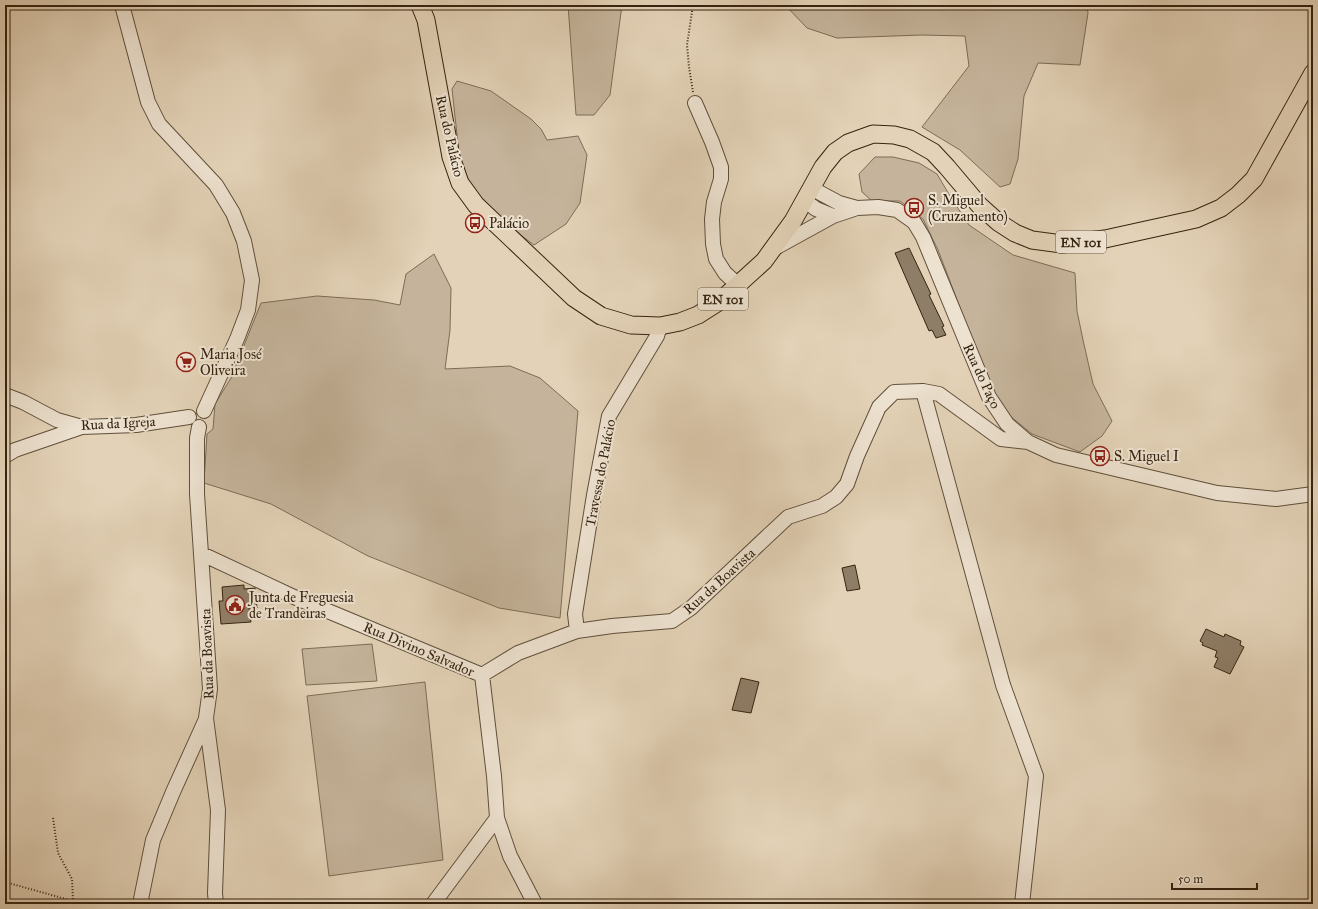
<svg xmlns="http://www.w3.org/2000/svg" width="1318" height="909" font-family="'IM FELL Great Primer',serif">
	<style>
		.green { fill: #c5b49b; stroke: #7d6c56 }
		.building { fill: #8f7e67; stroke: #352310 }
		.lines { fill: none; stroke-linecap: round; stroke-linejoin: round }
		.minor-casing { stroke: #604f3a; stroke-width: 16 }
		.major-casing { stroke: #352310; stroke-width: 19 }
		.path { stroke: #352310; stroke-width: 2; stroke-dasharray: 1 2; stroke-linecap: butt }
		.minor { stroke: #ede2d0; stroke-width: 14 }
		.major { stroke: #e3d2b7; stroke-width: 17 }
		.labels { text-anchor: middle; stroke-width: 4; stroke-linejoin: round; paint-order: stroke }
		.shield { fill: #ede2d0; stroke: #6c5c4a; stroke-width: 1 }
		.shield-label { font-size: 13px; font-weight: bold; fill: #352310 }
		.street-label { font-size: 14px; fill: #352310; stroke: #ede2d0 }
		.poi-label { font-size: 14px; fill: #352310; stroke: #ede2d0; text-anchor: start }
	</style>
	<rect width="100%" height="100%" fill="#e3d2b7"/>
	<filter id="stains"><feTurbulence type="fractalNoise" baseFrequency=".005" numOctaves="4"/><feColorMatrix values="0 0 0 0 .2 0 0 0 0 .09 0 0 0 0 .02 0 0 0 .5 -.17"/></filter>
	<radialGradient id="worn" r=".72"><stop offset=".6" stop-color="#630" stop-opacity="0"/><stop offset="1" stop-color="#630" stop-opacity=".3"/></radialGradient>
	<!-- green -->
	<path class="green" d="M 568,5 L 622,5 L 610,95 L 594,115 L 576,115 Z
		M 785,5 L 1087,5 L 1088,13 L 1080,65 L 1038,63 L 1024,96 L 1018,159 L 1010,184 L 1000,187 L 960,150 L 922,127 L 969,66 L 965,36 L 922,35 L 837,38 L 807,28 Z
		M 457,81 L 491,91 L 531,119 L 541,129 L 547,140 L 578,136 L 587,155 L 580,203 L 566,224 L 534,245 L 503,222 L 487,208 L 468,179 L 459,153 L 452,89 Z
		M 875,157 L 893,157 L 919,163 L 937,174 L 950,196 L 969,225 L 1013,255 L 1075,273 L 1077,311 L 1083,340 L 1093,384 L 1112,421 L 1102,436 L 1080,452 L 1032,434 L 1005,412 L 987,378 L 938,250 L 923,219 L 900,201 L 872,201 L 862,192 L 859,174 Z
		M 434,254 L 451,288 L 450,330 L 445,369 L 510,366 L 540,378 L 578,411 L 560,618 L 499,608 L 368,556 L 271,504 L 204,483 L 207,434 L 213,429 L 215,404 L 231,378 L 261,303 L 317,296 L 374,300 L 400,305 L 406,274 Z
		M 372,644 L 377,681 L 306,685 L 302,649 Z
		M 425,682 L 443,860 L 329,876 L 307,696 Z"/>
	<!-- building -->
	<path class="building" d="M 909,248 L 931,294 L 929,295 L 944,326 L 942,327 L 946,335 L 936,338 L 932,330 L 929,331 L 895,253 Z
		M 855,565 L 860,589 L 847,591 L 842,568 Z
		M 244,585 L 244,589 L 255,588 L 257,608 L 249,608 L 251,622 L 221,624 L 219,601 L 223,601 L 222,587 Z
		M 1206,629 L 1224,637 L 1225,634 L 1241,641 L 1240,645 L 1244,647 L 1230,674 L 1214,667 L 1218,658 L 1215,657 L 1217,651 L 1202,645 L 1203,643 L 1200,641 Z
		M 741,678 L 759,682 L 751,713 L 732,710 Z"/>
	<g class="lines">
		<!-- minor casing -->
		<g class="minor-casing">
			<path id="minor" d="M 122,5 L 148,102 L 159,124 L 216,185 L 233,213 L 244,241 L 252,280 L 248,310 L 237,339 L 204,411
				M 695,103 L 712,142 L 721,167 L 721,179 L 714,202 L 712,219 L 713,244 L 716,259 L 725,273 L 738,285
				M 811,188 L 839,203 L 857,208 L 878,207 L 897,210 L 914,222 L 923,237 L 989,397 L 1007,424 L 1028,442 L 1056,455 L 1217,493 L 1276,499 L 1313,494
				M 805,201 L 816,209 L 833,216
				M 773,249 L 833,216 L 857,208
				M 923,391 L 1003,685 L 1036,776 L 1022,904
				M 5,395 L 23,402 L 57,420 L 82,427 L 136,425 L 189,417
				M 199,427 L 197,438 L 197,494 L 210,689 L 206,718 L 218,810 L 215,893 L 216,904
				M 5,456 L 15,450 L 82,427
				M 202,554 L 294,597 L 482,675
				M 577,631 L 575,614 L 594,495 L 609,416 L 657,336 L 660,326
				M 497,818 L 510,856 L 535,904
				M 140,904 L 153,840 L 173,792 L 206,719
				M 433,904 L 497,818 L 494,776 L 482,675 L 518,653 L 577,631 L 612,626 L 672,621 L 691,608 L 788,517 L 822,506 L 836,497 L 847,484 L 857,456 L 879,407 L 894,392 L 923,391 L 939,394 L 1001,439 L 1028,442"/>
		</g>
		<!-- major casing -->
		<g class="major-casing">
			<path id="major" d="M 420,5 L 426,20 L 451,157 L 460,183 L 476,205 L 574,298 L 601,316 L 631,325 L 660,326 L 680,322 L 698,315 L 720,301 L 764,261 L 793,221 L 823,167 L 835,152 L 848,143 L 873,134 L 894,135 L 910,139 L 933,152 L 947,167 L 979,205 L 998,222 L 1015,233 L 1032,240 L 1062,244 L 1105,239 L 1196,219 L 1221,208 L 1238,195 L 1254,179 L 1313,73"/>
		</g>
		<!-- path -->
		<path class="path" d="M 1136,5 L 1141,5
			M 693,92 L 689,67 L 687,45 L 693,5
			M 53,818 L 58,853 L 72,879 L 73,901
			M 5,882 L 73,901 L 129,903"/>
		<!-- minor -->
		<use href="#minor" class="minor"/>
		<!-- major -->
		<use href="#major" class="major"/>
	</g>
	<!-- icons -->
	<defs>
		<g id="bus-ring" transform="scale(1)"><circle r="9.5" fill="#ede2d0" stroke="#8f2418" stroke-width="1.5"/><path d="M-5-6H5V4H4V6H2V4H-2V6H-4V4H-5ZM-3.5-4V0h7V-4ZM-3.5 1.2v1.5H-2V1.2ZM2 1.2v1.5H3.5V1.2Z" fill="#8f2418"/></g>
		<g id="supermarket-ring" transform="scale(1)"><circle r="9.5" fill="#ede2d0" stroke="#8f2418" stroke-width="1.5"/><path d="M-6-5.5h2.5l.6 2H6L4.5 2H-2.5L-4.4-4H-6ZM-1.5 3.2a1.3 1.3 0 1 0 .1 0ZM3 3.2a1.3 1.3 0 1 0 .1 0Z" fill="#8f2418"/></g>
		<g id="civic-ring" transform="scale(1)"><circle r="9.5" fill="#ede2d0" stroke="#8f2418" stroke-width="1.5"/><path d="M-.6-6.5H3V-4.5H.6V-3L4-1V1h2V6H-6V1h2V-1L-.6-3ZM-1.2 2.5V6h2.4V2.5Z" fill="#8f2418"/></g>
	</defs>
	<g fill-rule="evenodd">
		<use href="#bus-ring" x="914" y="208"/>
		<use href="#bus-ring" x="475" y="223"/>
		<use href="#supermarket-ring" x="186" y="362"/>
		<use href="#bus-ring" x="1100" y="456"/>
		<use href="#civic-ring" x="235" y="605"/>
	</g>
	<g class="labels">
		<!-- shield labels -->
		<g class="shield">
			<rect x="1056" y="231" width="50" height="22" rx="3"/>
			<rect x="698" y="288" width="50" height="22" rx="3"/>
		</g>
		<g class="shield-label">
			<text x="1081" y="247">EN 101</text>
			<text x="723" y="304">EN 101</text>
		</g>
		<!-- street labels -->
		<g class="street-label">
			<text transform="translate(450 136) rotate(77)" y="5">Rua do Palácio</text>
			<text transform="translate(982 376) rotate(65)" y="5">Rua do Paço</text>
			<text transform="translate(118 423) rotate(-3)" y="5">Rua da Igreja</text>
			<text transform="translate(600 473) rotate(-79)" y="5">Travessa do Palácio</text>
			<text transform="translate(719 581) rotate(-42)" y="5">Rua da Boavista</text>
			<text transform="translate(419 649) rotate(23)" y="5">Rua Divino Salvador</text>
			<text transform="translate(207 654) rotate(-92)" y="5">Rua da Boavista</text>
		</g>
		<!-- poi labels -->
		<g class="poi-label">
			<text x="928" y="205">S. Miguel<tspan x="928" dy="16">(Cruzamento)</tspan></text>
			<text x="489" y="228">Palácio</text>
			<text x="200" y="359">Maria José<tspan x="200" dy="16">Oliveira</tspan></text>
			<text x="1114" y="461">S. Miguel I</text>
			<text x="249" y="602">Junta de Freguesia<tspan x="249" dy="16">de Trandeiras</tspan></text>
		</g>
	</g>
	<!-- margin -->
	<rect width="1318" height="909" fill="none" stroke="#e3d2b7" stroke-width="20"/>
	<rect x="6" y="6" width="1306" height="897" fill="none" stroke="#352310" stroke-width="2"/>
	<rect x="10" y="10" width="1298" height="889" fill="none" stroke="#352310"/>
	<!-- scale -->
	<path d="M1172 883v6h85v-6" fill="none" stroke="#352310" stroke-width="2"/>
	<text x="1178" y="883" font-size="12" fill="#352310" stroke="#ede2d0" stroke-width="3" paint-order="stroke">50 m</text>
	<rect width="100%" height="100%" filter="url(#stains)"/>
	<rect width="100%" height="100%" fill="url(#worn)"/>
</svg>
